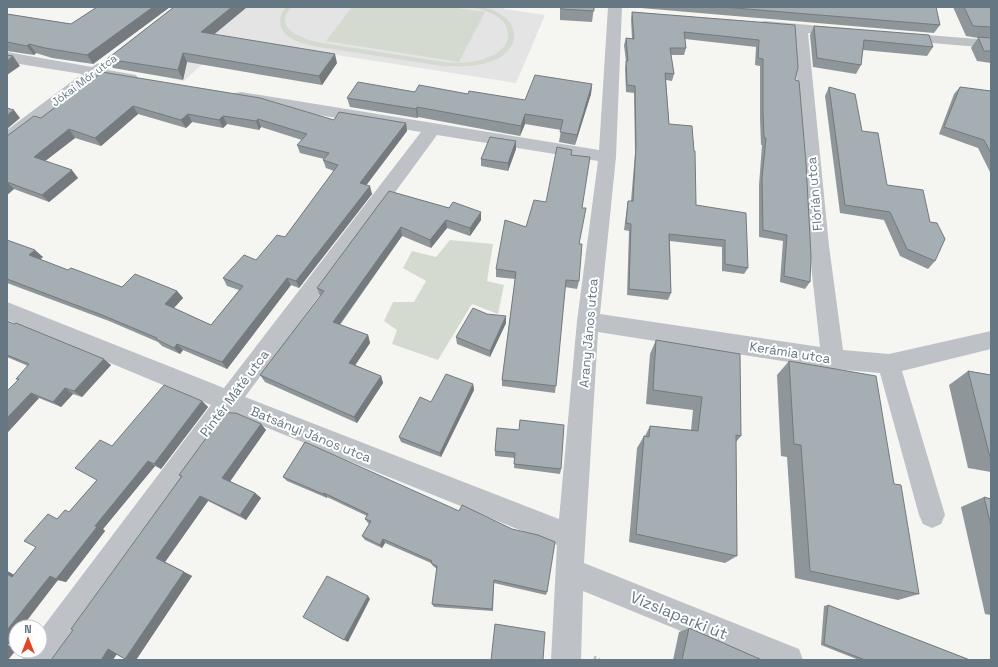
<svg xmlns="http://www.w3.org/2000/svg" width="998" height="667" font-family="'Space Grotesk',sans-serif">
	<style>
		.built { fill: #e3e4e3 }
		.green { fill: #d5dad1 }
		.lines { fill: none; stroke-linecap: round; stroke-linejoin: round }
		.path { stroke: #b8bbbd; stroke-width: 3; stroke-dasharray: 2.5 2.5; stroke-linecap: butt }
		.minor { fill: #bec2c6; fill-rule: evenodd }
		.wall { fill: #8e969a }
		.shaded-wall { fill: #747a7d }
		.building { fill: #a5aeb3; stroke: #747a7d }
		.labels { text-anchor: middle; stroke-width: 4; stroke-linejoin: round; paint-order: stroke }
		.far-street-label { font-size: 11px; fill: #647783; stroke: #fff }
		.street-label { font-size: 13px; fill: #647783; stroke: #fff }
		.near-street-label { font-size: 16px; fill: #647783; stroke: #fff }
	</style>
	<rect width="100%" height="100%" fill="#f5f5f2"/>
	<!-- built -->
	<path class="built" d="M 194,7 L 504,7 L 504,9 L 545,15 L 516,83 L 248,41 L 225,43 L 184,81 L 114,66 Z"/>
	<!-- green -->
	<path class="green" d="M 286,7 L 292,7 C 272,28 300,37 316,42 L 444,62 C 460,63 477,64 493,55 C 500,52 507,45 508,37 C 510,17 486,10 470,7 C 480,7 489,7 497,12 C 520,24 520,47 497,59 C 479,67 461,67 442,66 L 313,46 C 307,44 300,43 294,40 C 280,34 275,19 286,7 Z
		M 352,7 L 450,7 L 485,12 L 459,62 L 326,41 Z
		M 450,240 L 493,244 L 487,281 L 504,285 L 498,314 L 472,304 L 438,360 L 392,344 L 397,330 L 384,321 L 393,302 L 414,302 L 426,281 L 403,268 L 412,251 L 436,257 Z"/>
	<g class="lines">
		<!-- path -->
		<path class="path" d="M 594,657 L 600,660"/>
		<!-- minor -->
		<path class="minor" d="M 608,7 L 622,7 L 616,157 L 600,314 L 820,347 L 809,246 L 793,32 L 760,28 L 758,25 L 760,22 L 765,21 L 842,28 L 847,29 L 849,32 L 847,35 L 842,36 L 808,33 L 829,246 L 843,350 L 889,354 L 991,331 L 991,349 L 902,371 L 945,515 L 941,524 L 932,528 L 923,524 L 919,515 L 880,373 L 833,369 L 598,332 L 584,563 L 799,649 L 803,660 L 752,660 L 583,591 L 581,660 L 551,660 L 557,545 L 233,414 L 55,660 L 22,660 L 26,651 L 40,651 L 40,631 L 211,405 L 7,320 L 7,302 L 224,388 L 421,132 L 235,101 L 233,97 L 235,93 L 241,92 L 599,150 ZM 437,135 L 598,161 L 577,321 L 559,519 L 245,397 Z
			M 901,33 L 991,40 L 991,48 L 896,40 L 894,37 L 896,34 Z
			M 7,52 L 92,67 C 98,63 101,61 108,63 L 111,66 L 108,70 L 136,75 L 138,78 L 136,81 L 130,83 L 98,77 L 13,143 L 7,145 L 7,130 L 82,74 L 7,62 Z"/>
	</g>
	<!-- wall -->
	<path class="wall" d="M 97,7 L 170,7 L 93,64 L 52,58 L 36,53 L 34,55 L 7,51 L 7,14 L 71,24 Z
		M 174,7 L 247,7 L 214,34 L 337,63 L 322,85 L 187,62 L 183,80 L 113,68 L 107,59 Z
		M 560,7 L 594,7 L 592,22 L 560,20 Z
		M 629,7 L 936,7 L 940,25 L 934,33 Z
		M 953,7 L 991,7 L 991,63 L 977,61 L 971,48 L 978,38 L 966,36 Z
		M 632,12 L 795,25 L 795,80 L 810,282 L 805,289 L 780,282 L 783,241 L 759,237 L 759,185 L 762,145 L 761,145 L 760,119 L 760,66 L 755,65 L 756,47 L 685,39 L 686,48 L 684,55 L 671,55 L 674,74 L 672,81 L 666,80 L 669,124 L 696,205 L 748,268 L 744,274 L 722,271 L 722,247 L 670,241 L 671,293 L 668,300 L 627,295 L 629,231 L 624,230 L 627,207 L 628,201 L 631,201 L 635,153 L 634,93 L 626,92 L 625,68 L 626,62 L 624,45 L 626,38 L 632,39 L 631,19 Z
		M 814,26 L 933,47 L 927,56 L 863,50 L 861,65 L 856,74 L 813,67 L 810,35 Z
		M 102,72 L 334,120 L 406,123 L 407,131 L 366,185 L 372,194 L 299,288 L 291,285 L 227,369 L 183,350 L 180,354 L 162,346 L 158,342 L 109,321 L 7,283 L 7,240 L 43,257 L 40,259 L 68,270 L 122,287 L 177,291 L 183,298 L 174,308 L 211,325 L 239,290 L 227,286 L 223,278 L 256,260 L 285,237 L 334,171 L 326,168 L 323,160 L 324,159 L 300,153 L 297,145 L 302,140 L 261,127 L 259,130 L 227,124 L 223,128 L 192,122 L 186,128 L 138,114 L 101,146 L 75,138 L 45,161 L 78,178 L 49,202 L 14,189 L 7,195 L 7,136 L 41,118 Z
		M 592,84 L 591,94 L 575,145 L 559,142 L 561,130 L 525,124 L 520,136 L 418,117 L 417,118 L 350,107 L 347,98 L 415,92 L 468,94 L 525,100 Z
		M 829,87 L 862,131 L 887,185 L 935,261 L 928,269 L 900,256 L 884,220 L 840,213 L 825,96 Z
		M 960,87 L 991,91 L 991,174 L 978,148 L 939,134 L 954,94 Z
		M 516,141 L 516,149 L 508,171 L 481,166 L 481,159 Z
		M 572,155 L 582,208 L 579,244 L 579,281 L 577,289 L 565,287 L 555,393 L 502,386 L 502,380 L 515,279 L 496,277 L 496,269 L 546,202 Z
		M 389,191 L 449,208 L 481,220 L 470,236 L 447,228 L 431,248 L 402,236 L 340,325 L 368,335 L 370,343 L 355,365 L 381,376 L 383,383 L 357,423 L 265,382 L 260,375 L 320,296 L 317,288 Z
		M 7,321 L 111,365 L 82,397 L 73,394 L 61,407 L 39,398 L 8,432 L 7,432 L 7,391 L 18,380 L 16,379 L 28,366 L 7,357 Z
		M 506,323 L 490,357 L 457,344 L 456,337 Z
		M 656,340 L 741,436 L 736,442 L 737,556 L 725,563 L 629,542 L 637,448 L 644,436 L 645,436 L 650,426 L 691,430 L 693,410 L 646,404 L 650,354 Z
		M 789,361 L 894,484 L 919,594 L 898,600 L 795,578 L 787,457 L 781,456 L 777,375 Z
		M 968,371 L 991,375 L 991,472 L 968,468 L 949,385 Z
		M 473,384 L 474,390 L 441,457 L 401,442 L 399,437 L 431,402 Z
		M 202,401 L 208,407 L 161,469 L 155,466 L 103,529 L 105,531 L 66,582 L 58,580 L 16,627 L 16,634 L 8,645 L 16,650 L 7,660 L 7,571 L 14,575 L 36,547 L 58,518 L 69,512 L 97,480 L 75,468 L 112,446 Z
		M 231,413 L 261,424 L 266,430 L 230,481 L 255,493 L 261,498 L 246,520 L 208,501 L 165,562 L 192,576 L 136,660 L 125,659 L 73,630 L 181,477 L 179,475 Z
		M 497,428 L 561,469 L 560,474 L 514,468 L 515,458 L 495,456 L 495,451 Z
		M 305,442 L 547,592 L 546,595 L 494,583 L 493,611 L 434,607 L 432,604 L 437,569 L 433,566 L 431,563 L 385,543 L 382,548 L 365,540 L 362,536 L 369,524 L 368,523 L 365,519 L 367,516 L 327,497 L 327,498 L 287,481 L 283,477 Z
		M 984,497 L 991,499 L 991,615 L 985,614 L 961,507 Z
		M 828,605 L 970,660 L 859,660 L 821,645 L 824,606 Z
		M 689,628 L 762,660 L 673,660 L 679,632 Z"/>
	<!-- shaded-wall -->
	<path class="shaded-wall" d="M 153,7 L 170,7 L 93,64 L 87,55 Z
		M 232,7 L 247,7 L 205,42 L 201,32 Z
		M 29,44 L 36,53 L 34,55 L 27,46 Z
		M 183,53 L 187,62 L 183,80 L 178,70 Z
		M 335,54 L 337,63 L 322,85 L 319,76 Z
		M 13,56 L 20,66 L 7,75 L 7,61 Z
		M 592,84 L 591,94 L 575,145 L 577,135 Z
		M 133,106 L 138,114 L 101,146 L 95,138 Z
		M 417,107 L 418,117 L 417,118 L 416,109 Z
		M 14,110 L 20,118 L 7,129 L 7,115 Z
		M 188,114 L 192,122 L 186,128 L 181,120 Z
		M 525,114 L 525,124 L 520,136 L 521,126 Z
		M 223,116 L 227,124 L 223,128 L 219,120 Z
		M 258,119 L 261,127 L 259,130 L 256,121 Z
		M 406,123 L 407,131 L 362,191 L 360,183 Z
		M 69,129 L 75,138 L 40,165 L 34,157 Z
		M 516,141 L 516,149 L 508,171 L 508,163 Z
		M 72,170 L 78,178 L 49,202 L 42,195 Z
		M 7,182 L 14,189 L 7,195 Z
		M 370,186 L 372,194 L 299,288 L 296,281 Z
		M 481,212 L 481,220 L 470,236 L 470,228 Z
		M 446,220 L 447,228 L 431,248 L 430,240 Z
		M 401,227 L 402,236 L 336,329 L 333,322 Z
		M 35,250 L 43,257 L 37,262 L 29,255 Z
		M 287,278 L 291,285 L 227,369 L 222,362 Z
		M 177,291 L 183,298 L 171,311 L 165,304 Z
		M 506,316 L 506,323 L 490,357 L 490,351 Z
		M 368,335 L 370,343 L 352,370 L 349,363 Z
		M 177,344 L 183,350 L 180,354 L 174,348 Z
		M 104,359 L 111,365 L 82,397 L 74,391 Z
		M 381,376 L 383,383 L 357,423 L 354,417 Z
		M 473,384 L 474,390 L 441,457 L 440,453 Z
		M 65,388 L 73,394 L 61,407 L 53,402 Z
		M 31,393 L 39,398 L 8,432 L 7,432 L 7,418 Z
		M 202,401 L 208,407 L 161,469 L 154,464 Z
		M 261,424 L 266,430 L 229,483 L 222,478 Z
		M 148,461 L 155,466 L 103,529 L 105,531 L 66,582 L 58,580 L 22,627 L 16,627 L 16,634 L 8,645 L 16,650 L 8,660 L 7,660 L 7,630 L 50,576 L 95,526 Z
		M 255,493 L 261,498 L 246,520 L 240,515 Z
		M 324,493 L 327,497 L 327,498 L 323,494 Z
		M 200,496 L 208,501 L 165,562 L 192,576 L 136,660 L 125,659 L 156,558 Z
		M 383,539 L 385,543 L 382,548 L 380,545 Z
		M 7,571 L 22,579 L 12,577 L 7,574 Z
		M 368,596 L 370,599 L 348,642 L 344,640 Z
		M 108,649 L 119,651 L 113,660 L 101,660 Z"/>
	<!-- building -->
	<path class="building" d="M 97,7 L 153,7 L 87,55 L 45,48 L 29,44 L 27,46 L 7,42 L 7,14 L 71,24 Z
		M 174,7 L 232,7 L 201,32 L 335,54 L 319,76 L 183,53 L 178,70 L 107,59 Z
		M 561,7 L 594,7 L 594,11 L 561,9 Z
		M 723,7 L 936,7 L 940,25 Z
		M 964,7 L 991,7 L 991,27 L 973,26 Z
		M 632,12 L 795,25 L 798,67 L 795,80 L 799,81 L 806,163 L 811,256 L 810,282 L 784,276 L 787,235 L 763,230 L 762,178 L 766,138 L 764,138 L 763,112 L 763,59 L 758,58 L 759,40 L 684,32 L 686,48 L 670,48 L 674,74 L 665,73 L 669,124 L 692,126 L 694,151 L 695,151 L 696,205 L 746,213 L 748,268 L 725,264 L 725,240 L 669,234 L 671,293 L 629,289 L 631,224 L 626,223 L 628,201 L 633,201 L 636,146 L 635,86 L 627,85 L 626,61 L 628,61 L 626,38 L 634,39 Z
		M 814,26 L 929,35 L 933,47 L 864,40 L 861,65 L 817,58 Z
		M 978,37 L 991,38 L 991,51 L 984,51 Z
		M 7,55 L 13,56 L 7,61 Z
		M 102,72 L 260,98 L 334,120 L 339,112 L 406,123 L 360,183 L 370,186 L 296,281 L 287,278 L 222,362 L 177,344 L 174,348 L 156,339 L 157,338 L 102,315 L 7,279 L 7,240 L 35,250 L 29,255 L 68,270 L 71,268 L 122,287 L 135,274 L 177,291 L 165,304 L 211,325 L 243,286 L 223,278 L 244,255 L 256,260 L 277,235 L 285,237 L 338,165 L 323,160 L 329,153 L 297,145 L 307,134 L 258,119 L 256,121 L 223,116 L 219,120 L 188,114 L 181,120 L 133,106 L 95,138 L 69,129 L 34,157 L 72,170 L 42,195 L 7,182 L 7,136 L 34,116 L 41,118 Z
		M 535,75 L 592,84 L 577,135 L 560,132 L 563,120 L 525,114 L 521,126 L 417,107 L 416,109 L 347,98 L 358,82 L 415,92 L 419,85 L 468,94 L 469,91 L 525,100 Z
		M 829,87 L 855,94 L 862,131 L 878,133 L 887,185 L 923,190 L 930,222 L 937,223 L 945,239 L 935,261 L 907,249 L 890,212 L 845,205 Z
		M 960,87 L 991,91 L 991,153 L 984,140 L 944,127 Z
		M 7,108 L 14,110 L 7,115 Z
		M 490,137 L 516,141 L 508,163 L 481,159 Z
		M 557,147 L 572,150 L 571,155 L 590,157 L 582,208 L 586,208 L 579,244 L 582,244 L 579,281 L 566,280 L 556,386 L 502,380 L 516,272 L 496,269 L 505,220 L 526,227 L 534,200 L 546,202 Z
		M 389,191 L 449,208 L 453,202 L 481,212 L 470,228 L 446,220 L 430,240 L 401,227 L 333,322 L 368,335 L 349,363 L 381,376 L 354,417 L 260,375 L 324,291 L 317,288 Z
		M 473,308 L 487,314 L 506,316 L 490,351 L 456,337 Z
		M 7,321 L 14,324 L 16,323 L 104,359 L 74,391 L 65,388 L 53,402 L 31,393 L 7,418 L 7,391 L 19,379 L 16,379 L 29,364 L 7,355 Z
		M 656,340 L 740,354 L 741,436 L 736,435 L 737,556 L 636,534 L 644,436 L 649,437 L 650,426 L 698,431 L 702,397 L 653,390 Z
		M 789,361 L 876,376 L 894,484 L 901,485 L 919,594 L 810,571 L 801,445 L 794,444 Z
		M 968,371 L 991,375 L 991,457 L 990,457 Z
		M 446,374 L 473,384 L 440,453 L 399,437 L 420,397 L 431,402 Z
		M 164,385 L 202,401 L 154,464 L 148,461 L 95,526 L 97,527 L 56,579 L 50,576 L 7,630 L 7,574 L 12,577 L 36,547 L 24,541 L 48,514 L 57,519 L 65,510 L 69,512 L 97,480 L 75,468 L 100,440 L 112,446 Z
		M 226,411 L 231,413 L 236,413 L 261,424 L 222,478 L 255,493 L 240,515 L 200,496 L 156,558 L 184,572 L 125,659 L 108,649 L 101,660 L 51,660 L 73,630 L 71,629 L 182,476 L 179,475 Z
		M 520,420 L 564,425 L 561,469 L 514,464 L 515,453 L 495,451 L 497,428 L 519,430 Z
		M 305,442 L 459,511 L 462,505 L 512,529 L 538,535 L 555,542 L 547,592 L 494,580 L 492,609 L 432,604 L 437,566 L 431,563 L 432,561 L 383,539 L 380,545 L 362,536 L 371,521 L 365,519 L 368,514 L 324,493 L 323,494 L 283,477 Z
		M 984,497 L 991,499 L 991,526 Z
		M 327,576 L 368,596 L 344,640 L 303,617 Z
		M 828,605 L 970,660 L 865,660 L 824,644 Z
		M 495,624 L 545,632 L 543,660 L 491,660 Z
		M 689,628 L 762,660 L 682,660 Z"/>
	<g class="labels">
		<!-- far-street labels -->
		<g class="far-street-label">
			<text transform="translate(84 80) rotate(-37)" y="4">Jókai Mór utca</text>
		</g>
		<!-- street labels -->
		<g class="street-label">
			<text transform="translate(814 194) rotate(-95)" y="5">Flórián utca</text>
			<text transform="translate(588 333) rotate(-85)" y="5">Arany János utca</text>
			<text transform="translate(790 352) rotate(9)" y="5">Kerámia utca</text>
			<text transform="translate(234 393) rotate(-53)" y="5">Pintér Máté utca</text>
			<text transform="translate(311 434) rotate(22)" y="5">Batsányi János utca</text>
		</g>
		<!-- near-street labels -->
		<g class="near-street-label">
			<text transform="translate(679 615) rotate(22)" y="6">Vizslaparki út</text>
		</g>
	</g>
	<!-- border -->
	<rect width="998" height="667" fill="none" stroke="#647783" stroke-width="16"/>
	<!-- north arrow -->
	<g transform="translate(28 639)"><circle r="19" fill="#ffffff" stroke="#c1c9cd"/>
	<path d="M0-3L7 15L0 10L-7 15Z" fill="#e24725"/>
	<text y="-6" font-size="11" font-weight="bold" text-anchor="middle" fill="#647783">N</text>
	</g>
</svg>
